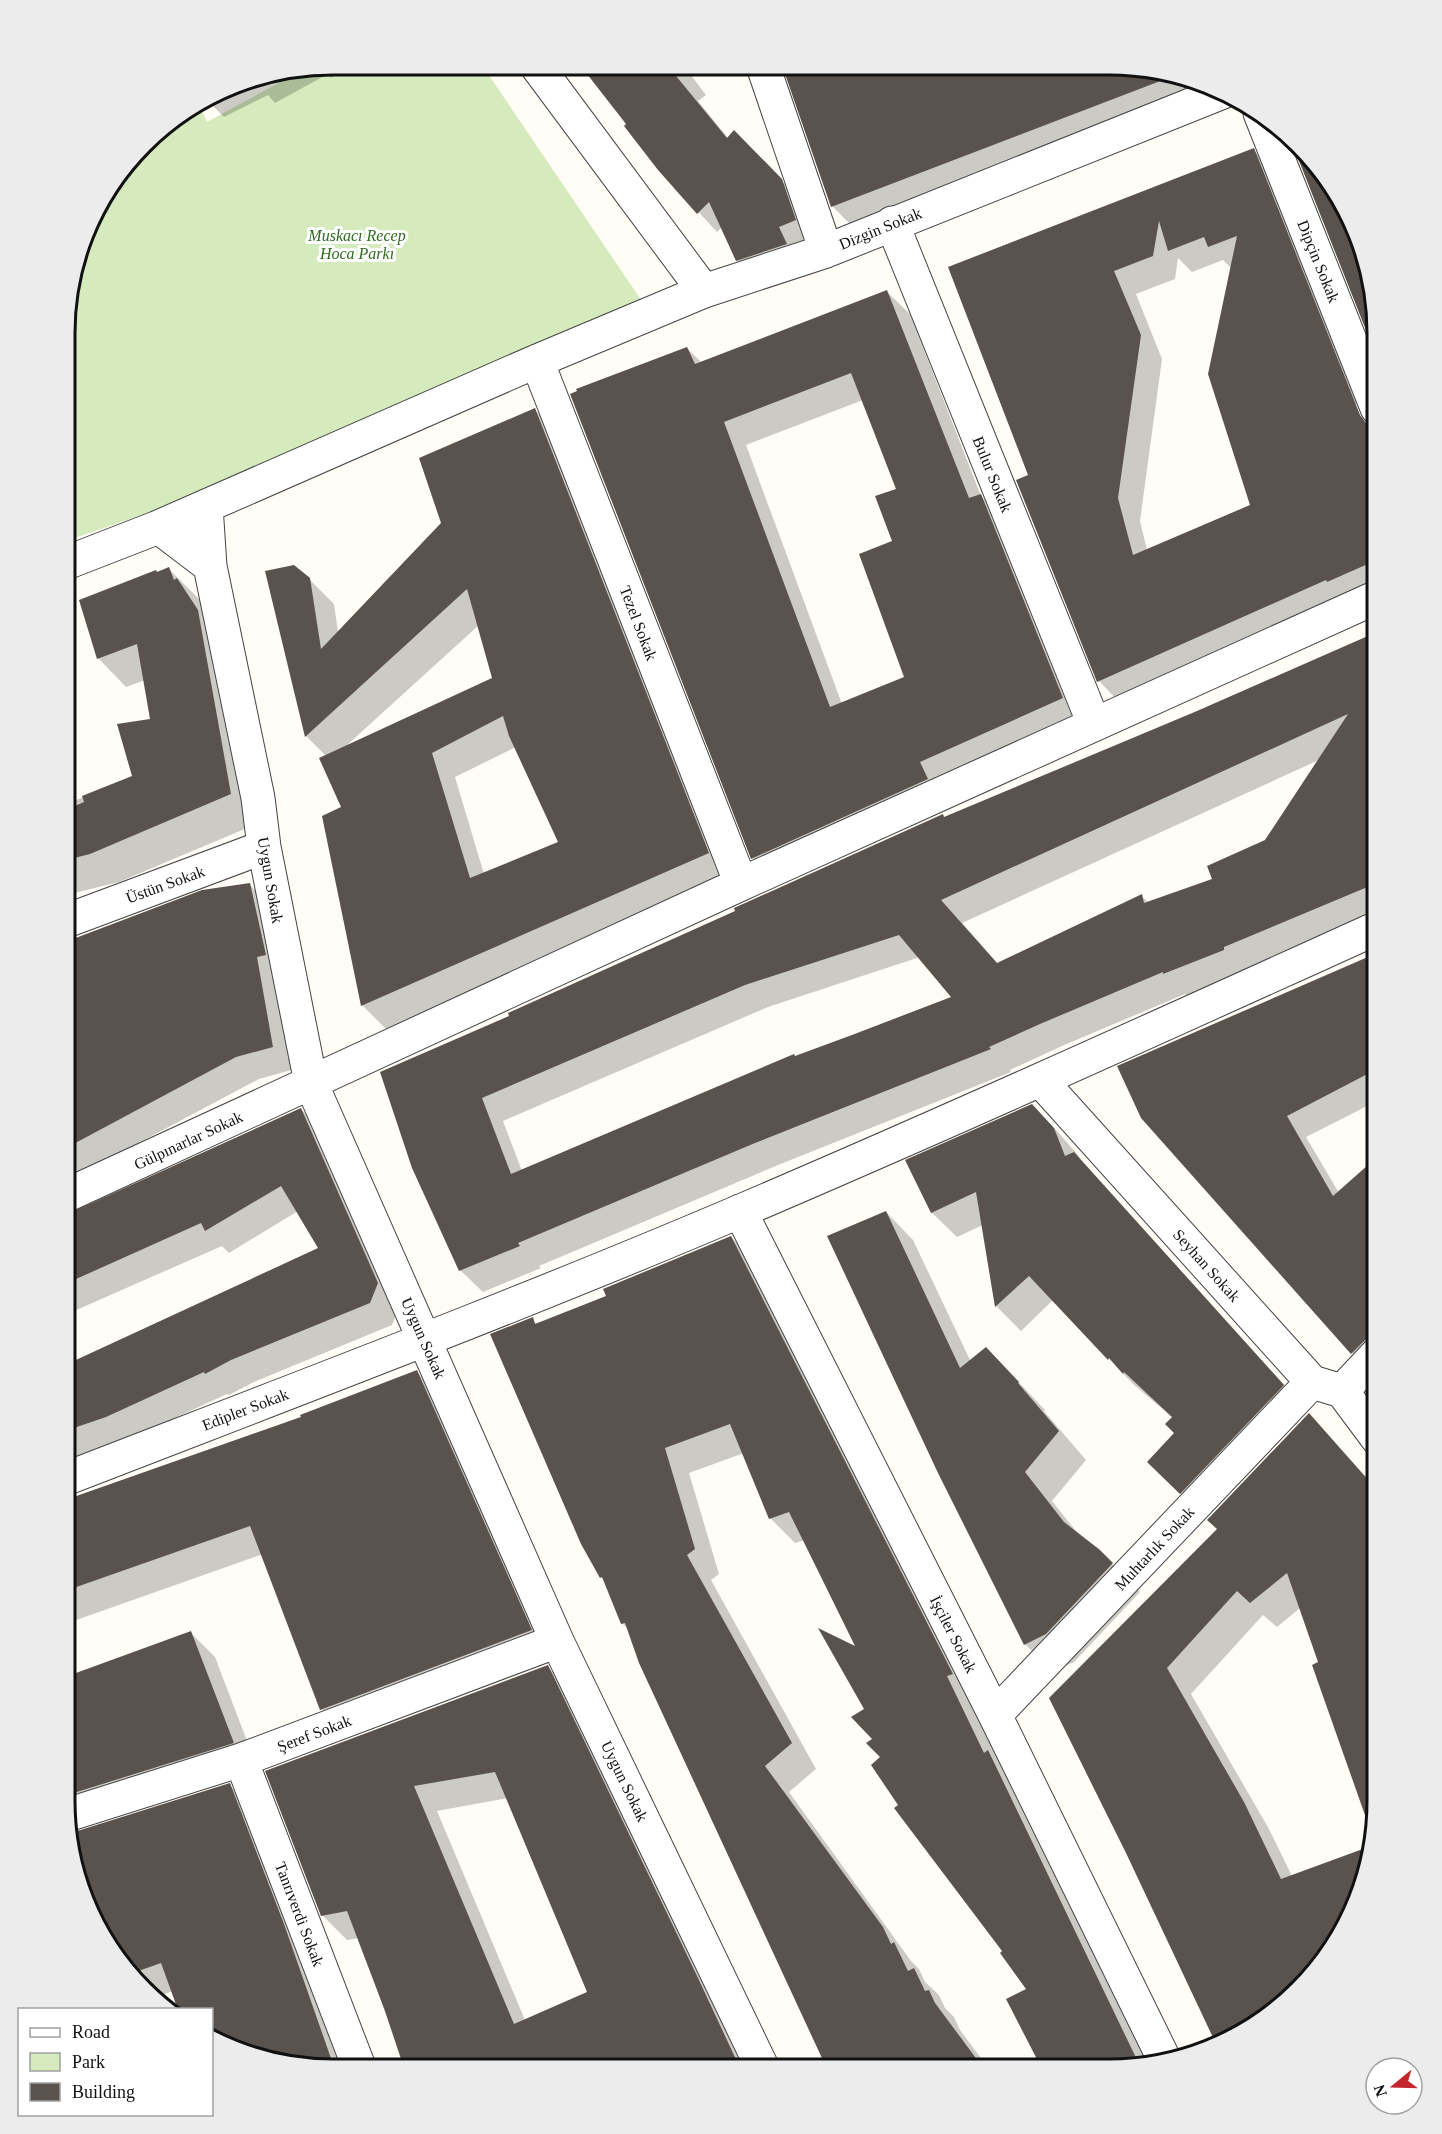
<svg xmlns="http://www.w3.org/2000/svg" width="1442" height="2134" font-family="Georgia,serif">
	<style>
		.green { fill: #d5ebbd }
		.shadow { fill: #0003; fill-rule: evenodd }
		.building { fill: #5a524d; fill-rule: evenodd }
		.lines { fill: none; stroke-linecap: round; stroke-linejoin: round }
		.street-casing { stroke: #444; stroke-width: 35 }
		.street { stroke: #fff; stroke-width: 33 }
		.labels { text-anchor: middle; stroke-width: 6; stroke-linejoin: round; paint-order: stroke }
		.street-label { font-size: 16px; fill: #111; stroke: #fff }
		.park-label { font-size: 16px; font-style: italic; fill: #2f6b1f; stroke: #fff }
		.rim { fill: none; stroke: #111; stroke-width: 3 }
	</style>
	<rect width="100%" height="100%" fill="#fffdf5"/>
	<!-- green -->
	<path class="green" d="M 333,65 L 482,65 L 650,313 L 356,441 L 66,541 L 67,298 L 100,199 L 156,131 L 200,106 L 207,122 L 304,69 Z"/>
	<!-- shadow -->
	<path class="shadow" d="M 333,64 L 352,65 L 331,78 L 328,74 L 275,103 L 268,95 L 224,117 L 208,101 L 247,79 Z
		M 582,65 L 684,66 L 706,95 L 698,101 L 728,138 L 734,132 L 800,199 L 814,239 L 756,279 L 737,260 L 722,227 L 717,232 L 659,169 L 628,124 Z
		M 791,66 L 969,66 L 972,74 L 991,66 L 1144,67 L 1211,85 L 860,234 L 832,206 L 786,71 Z
		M 1293,140 L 1322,169 L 1357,230 L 1378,333 L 1377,354 Z
		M 1253,150 L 1276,172 L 1366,399 L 1250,453 L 1232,269 L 1223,260 L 1192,272 L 1178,258 L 1175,279 L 1136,294 L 1162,359 L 1140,521 L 1147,550 L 1252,506 L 1245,487 L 1377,431 L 1377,591 L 1121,704 L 1099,681 L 1018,481 L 1030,476 L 950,268 Z
		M 887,292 L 910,314 L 981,496 L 1003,518 L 1085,720 L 775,881 L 753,858 L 687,348 L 702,363 ZM 863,400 L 898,490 L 894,542 L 906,678 L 842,704 L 746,445 Z
		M 535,410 L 560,435 L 732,878 L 387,1030 L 363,1006 L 323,817 L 343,808 L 326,756 L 306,736 L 267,572 L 309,579 L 334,604 L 338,632 L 443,523 ZM 479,625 L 494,679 L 346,746 ZM 516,747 L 560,842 L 484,874 L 455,777 Z
		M 169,569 L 197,597 L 206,608 L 259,823 L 119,882 L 66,895 L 66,804 L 134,777 L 151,720 L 145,680 L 126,687 L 98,658 L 157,573 Z
		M 1377,633 L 1377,913 L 1246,969 L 1246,972 L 1187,996 L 1185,994 L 1062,1046 L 1010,1070 L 1011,1072 L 778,1165 L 539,1266 L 541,1268 L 483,1292 L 460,1270 L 413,1168 L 511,1017 L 942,815 L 945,818 L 1198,712 ZM 1321,759 L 1266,841 L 1214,880 L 1149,903 L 1141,896 L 998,964 L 962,923 ZM 920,957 L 953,998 L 795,1057 L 522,1171 L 503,1121 L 768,1007 Z
		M 250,885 L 272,907 L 295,1069 L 259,1079 L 65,1182 L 66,941 Z
		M 1377,955 L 1377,1101 L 1306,1137 L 1339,1193 L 1377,1159 L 1377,1370 L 1373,1374 L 1352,1353 L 1142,1117 L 1119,1067 Z
		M 1032,1106 L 1057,1131 L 1078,1155 L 1080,1160 L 1307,1410 L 1205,1517 L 1173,1487 L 1176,1433 L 1173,1418 L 1133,1384 L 1053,1300 L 1021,1331 L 997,1307 L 983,1225 L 957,1237 L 932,1213 L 907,1161 Z
		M 301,1109 L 323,1132 L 400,1306 L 392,1325 L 254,1382 L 229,1395 L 227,1394 L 129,1439 L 65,1461 L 65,1367 L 320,1248 L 298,1211 L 229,1253 L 222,1246 L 65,1315 L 65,1218 Z
		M 886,1212 L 913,1240 L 971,1362 L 1014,1377 L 1045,1410 L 1044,1411 L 1086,1460 L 1052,1501 L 1080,1536 L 1099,1551 L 1140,1592 L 1074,1662 L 1053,1672 L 1025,1644 L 940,1473 Z
		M 731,1237 L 756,1263 L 1150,2061 L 1109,2069 L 1044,2069 L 1008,2000 L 1029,1989 L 1004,1951 L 901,1806 L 874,1739 L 866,1709 L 858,1649 L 805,1540 L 795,1543 L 770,1518 L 744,1453 L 689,1473 L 719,1574 L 711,1580 L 816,1769 L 789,1792 L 911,1961 L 919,1969 L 925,1982 L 939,1995 L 945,2008 L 954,2017 L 960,2030 L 989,2069 L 830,2069 L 629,1630 L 622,1623 L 606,1582 L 601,1577 L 532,1319 L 538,1325 L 608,1297 Z
		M 417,1372 L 441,1396 L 555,1655 L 346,1734 L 321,1709 L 263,1554 L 65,1624 L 65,1502 L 298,1420 Z
		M 1309,1415 L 1377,1489 L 1377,1693 L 1300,1608 L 1277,1627 L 1263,1615 L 1191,1694 L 1269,1829 L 1292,1876 L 1371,1847 L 1363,1887 L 1322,1964 L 1273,2014 L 1127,1852 L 1051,1699 L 1218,1529 Z
		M 191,1633 L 215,1657 L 257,1767 L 78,1826 L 73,1834 L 229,1785 L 254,1809 L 349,2067 L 299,2067 L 231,2049 L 212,2038 L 212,2010 L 173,1991 L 154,1998 L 120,1965 L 85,1904 L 64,1801 L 65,1678 Z
		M 547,1666 L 572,1691 L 752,2069 L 405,2068 L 359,1938 L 347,1940 L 322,1915 L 267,1772 ZM 508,1798 L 589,1993 L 525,2020 L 437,1811 Z"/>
	<!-- building -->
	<path class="building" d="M 580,65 L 667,65 L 727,138 L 734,130 L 782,179 L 796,220 L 779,227 L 787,244 L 736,261 L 709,202 L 697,214 L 658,170 L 624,126 L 626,124 Z
		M 789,66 L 1144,67 L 1176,75 L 831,207 L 784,71 Z
		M 1290,138 L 1322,169 L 1357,230 L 1377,333 L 1377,358 Z
		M 1254,148 L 1360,415 L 1366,423 L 1377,426 L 1377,560 L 1327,582 L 1326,580 L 1097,682 L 1016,480 L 1028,475 L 948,267 ZM 1159,221 L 1168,251 L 1204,237 L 1208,247 L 1237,236 L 1208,374 L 1250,505 L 1133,555 L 1118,498 L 1141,335 L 1114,271 L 1153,256 Z
		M 887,290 L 969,498 L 981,494 L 1063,698 L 920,762 L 928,779 L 751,859 L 570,394 L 577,391 L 576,389 L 687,347 L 695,364 ZM 851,373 L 896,489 L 875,496 L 892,541 L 859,554 L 904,677 L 830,707 L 724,422 Z
		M 535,408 L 709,853 L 361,1006 L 322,816 L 341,807 L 319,758 L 492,678 L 467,589 L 305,737 L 265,571 L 294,565 L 310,578 L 321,649 L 441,523 L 419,458 ZM 503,716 L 509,736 L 558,842 L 470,878 L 432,753 Z
		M 169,567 L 174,580 L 177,578 L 198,610 L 231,794 L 90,854 L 66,860 L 66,810 L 84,802 L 82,796 L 132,776 L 117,724 L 150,719 L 137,644 L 97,659 L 79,600 L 156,570 L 157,572 Z
		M 1377,632 L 1377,883 L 1224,947 L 1224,950 L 1163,974 L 1163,972 L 1040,1024 L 989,1047 L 991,1049 L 755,1143 L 518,1243 L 520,1246 L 459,1271 L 412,1168 L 380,1072 L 509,1016 L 508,1013 L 735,911 L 734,908 L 943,814 L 944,817 L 1197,711 ZM 1348,714 L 1265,840 L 1207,866 L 1212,879 L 1144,903 L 1142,894 L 997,963 L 941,900 ZM 899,935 L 951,997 L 852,1035 L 795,1056 L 794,1054 L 511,1174 L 482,1098 L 745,985 Z
		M 250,883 L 266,955 L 257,957 L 273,1047 L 236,1057 L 66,1148 L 66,939 L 73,939 L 202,890 Z
		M 1377,953 L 1377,1069 L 1287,1116 L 1333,1196 L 1377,1157 L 1377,1336 L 1371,1336 L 1364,1341 L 1351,1354 L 1141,1118 L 1117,1066 Z
		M 1032,1104 L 1054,1128 L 1065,1156 L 1074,1152 L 1284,1385 L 1180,1494 L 1147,1462 L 1174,1433 L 1165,1424 L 1172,1417 L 1124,1372 L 1123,1374 L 1109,1358 L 1108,1360 L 1029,1276 L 995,1307 L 976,1192 L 931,1213 L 905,1160 Z
		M 301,1108 L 378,1283 L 370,1303 L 231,1360 L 205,1374 L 204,1372 L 106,1417 L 65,1431 L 65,1365 L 318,1248 L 281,1186 L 205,1231 L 201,1223 L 65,1284 L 65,1215 Z
		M 886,1211 L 960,1368 L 986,1347 L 1019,1382 L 1018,1383 L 1059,1431 L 1025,1472 L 1064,1522 L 1100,1550 L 1113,1563 L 1046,1634 L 1024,1645 L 938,1473 L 827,1236 Z
		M 731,1236 L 953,1674 L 947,1676 L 984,1753 L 988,1750 L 1139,2064 L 1109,2069 L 1042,2069 L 1006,1999 L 1026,1989 L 1000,1953 L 1002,1951 L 894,1808 L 898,1805 L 871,1765 L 880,1757 L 866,1743 L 872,1739 L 851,1717 L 864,1709 L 818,1628 L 855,1646 L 789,1512 L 769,1519 L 730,1424 L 665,1448 L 695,1549 L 687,1555 L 792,1743 L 765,1766 L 883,1927 L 891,1944 L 894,1942 L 908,1971 L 914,1968 L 925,1991 L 929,1990 L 935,2003 L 984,2069 L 827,2069 L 639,1663 L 625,1623 L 621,1624 L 602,1577 L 600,1578 L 581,1544 L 490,1334 L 533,1317 L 535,1324 L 606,1296 L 603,1289 Z
		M 417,1370 L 532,1630 L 320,1710 L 250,1526 L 65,1591 L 65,1500 L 298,1418 L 301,1417 L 300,1415 Z
		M 1309,1413 L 1370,1482 L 1377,1493 L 1377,1819 L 1372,1835 L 1312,1665 L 1318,1662 L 1287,1573 L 1250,1603 L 1237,1591 L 1167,1668 L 1244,1802 L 1281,1879 L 1371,1846 L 1363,1887 L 1322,1964 L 1273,2014 L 1217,2046 L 1126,1853 L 1049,1698 L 1217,1529 L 1207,1520 Z
		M 191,1631 L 234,1743 L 64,1796 L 65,1677 Z
		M 548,1665 L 698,1978 L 740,2068 L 404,2068 L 385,2011 L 347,1911 L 321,1916 L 265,1771 ZM 495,1772 L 587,1992 L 514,2024 L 414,1786 Z
		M 230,1783 L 284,1924 L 334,2067 L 299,2067 L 231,2049 L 212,2038 L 212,2010 L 178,2010 L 161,1963 L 130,1974 L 120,1965 L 85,1904 L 71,1833 Z"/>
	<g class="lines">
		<!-- street casing -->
		<g class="street-casing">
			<path id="street" d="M 536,65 L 704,291
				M 763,66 L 826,251
				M 1260,113 L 1377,408
				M 892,223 L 1094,724
				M 537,361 L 741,884
				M 206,506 L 210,566 L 258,798 L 264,847 L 311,1083 L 557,1641 L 763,2069
				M 156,528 L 537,361 L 704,291 L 826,251 L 1223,92
				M 66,563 L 156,528 L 160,528 L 210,566
				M 66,921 L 264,847
				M 1041,1081 L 1312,1382 L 1342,1391 L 1377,1438
				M 65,1196 L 741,884 L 1377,597
				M 740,1211 L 995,1715 L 1164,2059
				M 1342,1391 L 1377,1354
				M 65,1479 C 292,1391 520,1305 743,1210 C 956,1119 1167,1023 1377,928
				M 995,1715 L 1312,1382
				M 241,1760 L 359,2067
				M 67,1815 L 241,1760 L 557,1641"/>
		</g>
		<!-- street -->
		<use href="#street" class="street"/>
	</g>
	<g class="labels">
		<!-- street labels -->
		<g class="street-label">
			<text transform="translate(880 228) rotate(-22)" y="6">Dizgin Sokak</text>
			<text transform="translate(1319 261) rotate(68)" y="6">Dipçin Sokak</text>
			<text transform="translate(993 474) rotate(68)" y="6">Bulur Sokak</text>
			<text transform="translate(639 623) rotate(69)" y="6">Tezel Sokak</text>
			<text transform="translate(271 880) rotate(80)" y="6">Uygun Sokak</text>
			<text transform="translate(165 884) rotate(-20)" y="6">Üstün Sokak</text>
			<text transform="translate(188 1140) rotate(-25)" y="6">Gülpınarlar Sokak</text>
			<text transform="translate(1207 1265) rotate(48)" y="6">Seyhan Sokak</text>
			<text transform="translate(424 1338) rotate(66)" y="6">Uygun Sokak</text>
			<text transform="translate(245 1409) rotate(-21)" y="6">Edipler Sokak</text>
			<text transform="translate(1154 1548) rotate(-47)" y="6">Muhtarlık Sokak</text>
			<text transform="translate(954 1634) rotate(63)" y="6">İşçiler Sokak</text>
			<text transform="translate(314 1733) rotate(-21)" y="6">Şeref Sokak</text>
			<text transform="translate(625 1781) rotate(64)" y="6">Uygun Sokak</text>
			<text transform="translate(300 1914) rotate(69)" y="6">Tanrıverdi Sokak</text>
		</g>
		<!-- park labels -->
		<g class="park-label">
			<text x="357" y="241">Muskacı Recep<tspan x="357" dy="18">Hoca Parkı</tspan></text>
		</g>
	</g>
	<!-- crop -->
	<path d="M0 0H1442V2134H0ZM333 75H1109A258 258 0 0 1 1367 333V1801A258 258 0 0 1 1109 2059H333A258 258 0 0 1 75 1801V333A258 258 0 0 1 333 75Z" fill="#ececec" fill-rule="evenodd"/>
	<path class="rim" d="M333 75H1109A258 258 0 0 1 1367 333V1801A258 258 0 0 1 1109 2059H333A258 258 0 0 1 75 1801V333A258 258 0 0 1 333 75Z"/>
	<!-- legend -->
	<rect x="18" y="2008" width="195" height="108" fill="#ffffff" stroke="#a0a0a0" stroke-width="1.5"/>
	<rect x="30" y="2028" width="30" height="9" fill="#ffffff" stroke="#a0a0a0" stroke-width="1.5"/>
	<text x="72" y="2038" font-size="18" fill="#111111">Road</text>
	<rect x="30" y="2053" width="30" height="18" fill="#d5ebbd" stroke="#a0a0a0" stroke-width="1.5"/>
	<text x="72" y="2068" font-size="18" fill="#111111">Park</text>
	<rect x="30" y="2083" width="30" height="18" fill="#5a524d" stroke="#a0a0a0" stroke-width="1.5"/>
	<text x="72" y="2098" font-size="18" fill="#111111">Building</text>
	<!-- north arrow -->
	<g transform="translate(1394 2086) rotate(251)"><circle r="28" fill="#ffffff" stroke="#a0a0a0" stroke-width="1.5"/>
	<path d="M0-4.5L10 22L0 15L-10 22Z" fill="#c4262e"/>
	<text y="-9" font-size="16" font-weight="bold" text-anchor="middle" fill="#111111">N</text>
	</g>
</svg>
